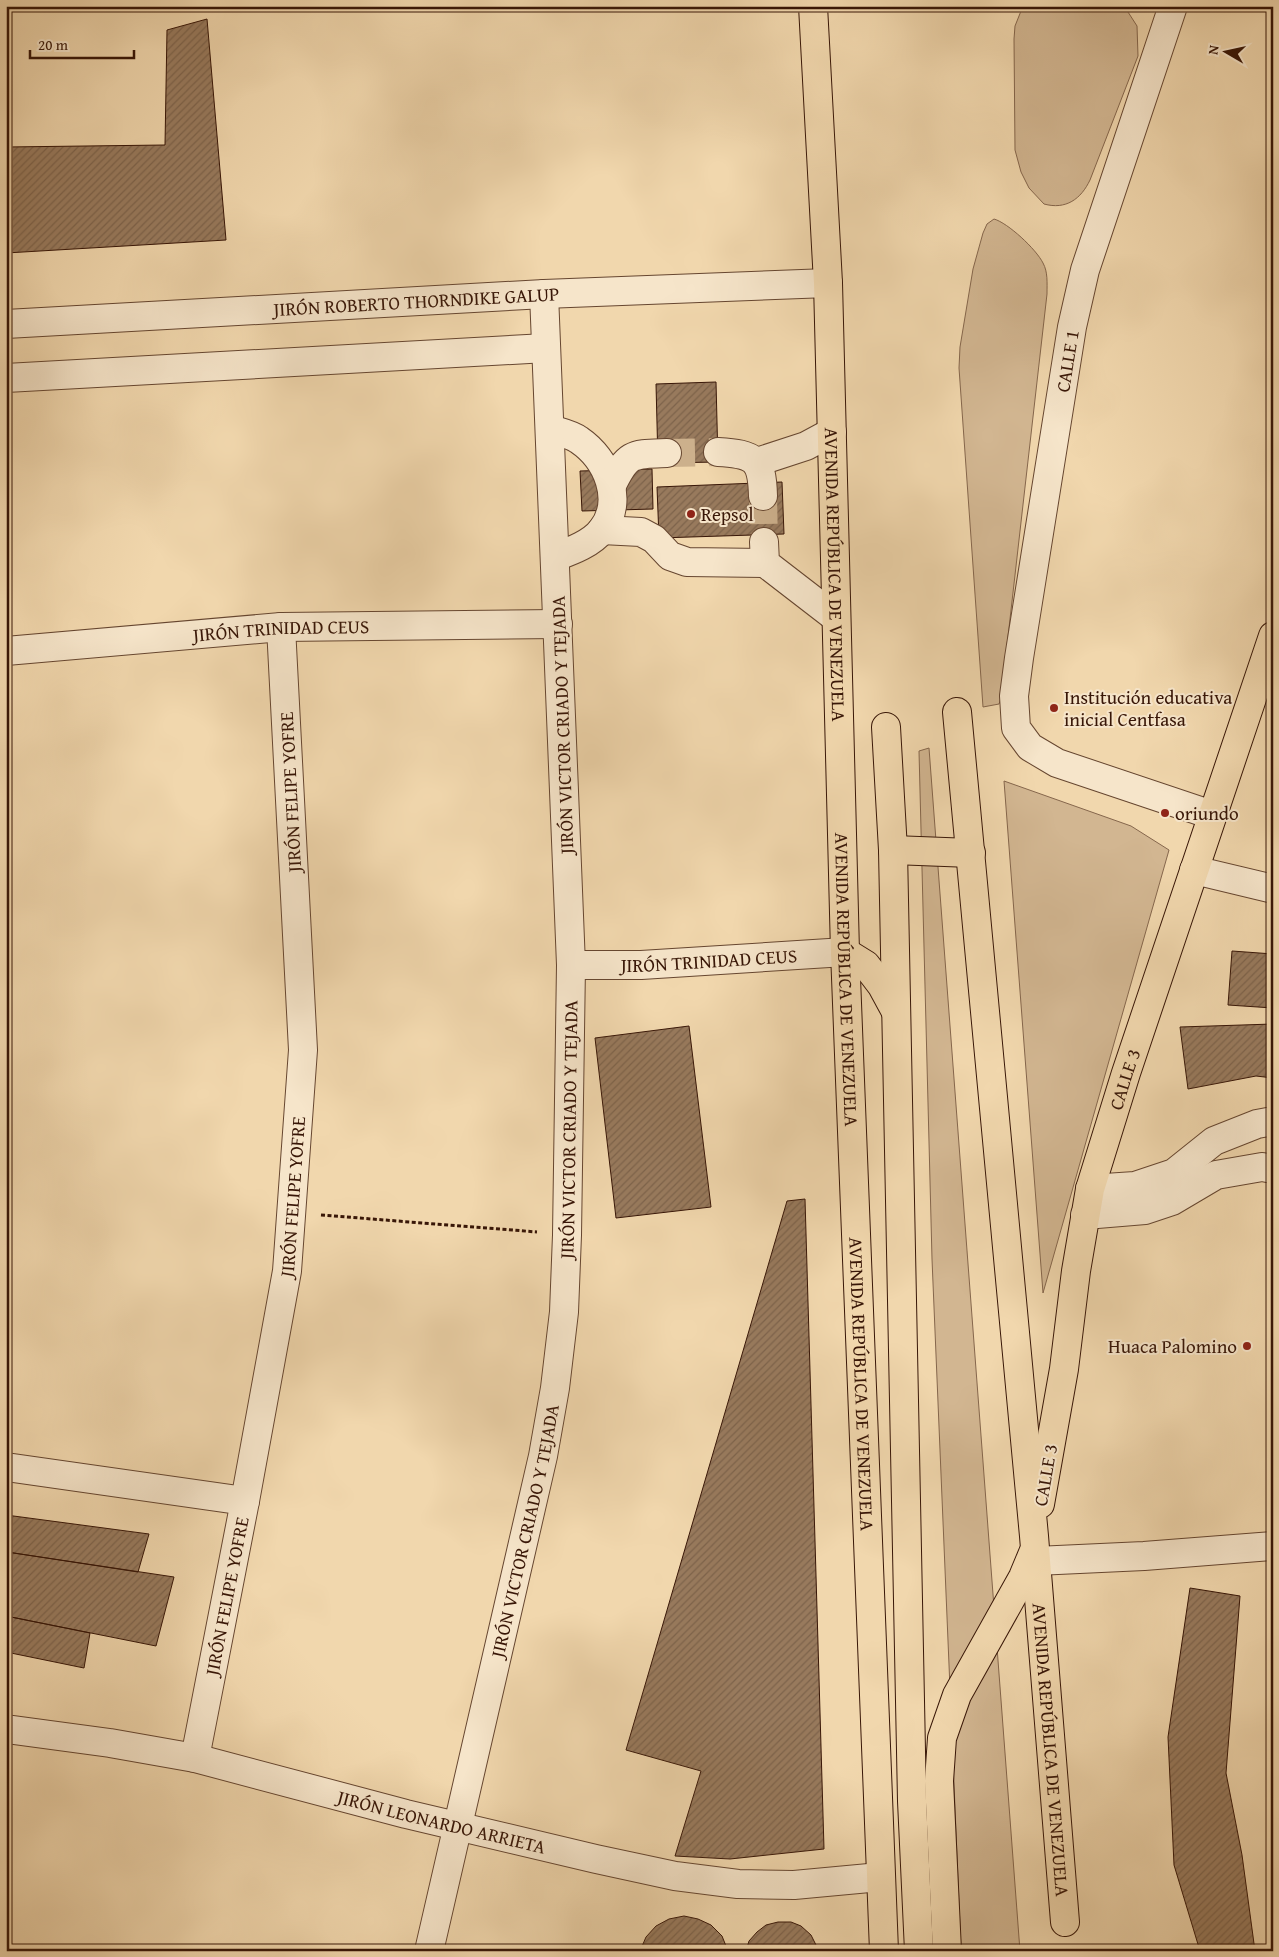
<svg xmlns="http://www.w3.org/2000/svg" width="1279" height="1957" font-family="'Gentium Book Plus',serif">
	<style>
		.green { fill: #d2b691; stroke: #85664c }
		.building { fill: url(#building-hatch); stroke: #381607 }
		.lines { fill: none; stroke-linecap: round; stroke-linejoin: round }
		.minor-tunnel { stroke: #ccb08c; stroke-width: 28; stroke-dasharray: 28 14; stroke-linecap: butt }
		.minor-casing { stroke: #664630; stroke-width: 30 }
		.major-casing { stroke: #381607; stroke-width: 30 }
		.path { stroke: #381607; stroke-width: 3; stroke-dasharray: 4 2.5; stroke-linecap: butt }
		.minor { stroke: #f6e5ca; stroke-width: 28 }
		.major { stroke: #f1d7ad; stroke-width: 28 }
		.poi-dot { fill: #8f2418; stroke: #f6e5ca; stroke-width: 2 }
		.labels { text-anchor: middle; stroke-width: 4; stroke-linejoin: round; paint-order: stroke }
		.street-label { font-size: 19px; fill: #381607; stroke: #f6e5ca }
		.poi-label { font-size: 19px; fill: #381607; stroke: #f6e5ca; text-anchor: start }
	</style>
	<defs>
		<pattern id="building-hatch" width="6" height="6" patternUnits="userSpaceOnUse" patternTransform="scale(1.25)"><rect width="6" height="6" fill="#987a5d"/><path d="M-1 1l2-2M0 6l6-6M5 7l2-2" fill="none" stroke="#7d634b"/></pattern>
	</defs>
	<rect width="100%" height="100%" fill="#f1d7ad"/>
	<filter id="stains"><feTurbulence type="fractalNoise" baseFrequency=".004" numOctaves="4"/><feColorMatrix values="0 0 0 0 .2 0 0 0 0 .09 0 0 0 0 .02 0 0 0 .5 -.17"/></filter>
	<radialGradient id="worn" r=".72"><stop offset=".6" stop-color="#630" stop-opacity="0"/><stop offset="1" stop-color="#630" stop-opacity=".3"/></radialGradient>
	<!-- green -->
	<path class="green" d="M 1023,6 L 1120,6 L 1128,12 L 1137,26 L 1138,56 L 1090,180 C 1081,199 1066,210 1044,204 L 1029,188 L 1021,172 L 1015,150 L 1014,39 L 1015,26 Z
		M 994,219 C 1008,223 1036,249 1043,263 C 1048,272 1047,283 1047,294 L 1001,698 L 999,704 L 983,707 L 959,368 L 960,347 L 973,269 L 983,233 L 987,224 Z
		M 929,748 L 1020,1951 L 961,1951 L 932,1259 L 919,751 Z
		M 1004,781 L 1131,826 L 1169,850 L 1043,1293 Z"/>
	<!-- building -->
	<path class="building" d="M 207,19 L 226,240 L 6,253 L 6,147 L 165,145 L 167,30 Z
		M 716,382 L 718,462 L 658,463 L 656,384 Z
		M 652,469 L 653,509 L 582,511 L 580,471 Z
		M 782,482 L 784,534 L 659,538 L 657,487 Z
		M 1232,951 L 1273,954 L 1273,1008 L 1228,1005 Z
		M 1273,1024 L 1273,1078 L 1256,1076 L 1188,1089 L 1180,1027 Z
		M 689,1026 L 711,1207 L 616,1218 L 595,1038 Z
		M 805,1199 L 824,1849 L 730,1859 L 675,1856 L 701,1771 L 626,1750 L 787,1201 Z
		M 6,1515 L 149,1534 L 138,1572 L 7,1552 L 6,1560 Z
		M 7,1552 L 174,1577 L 156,1646 L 6,1616 Z
		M 1190,1588 L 1240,1596 L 1226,1773 L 1242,1855 L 1255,1951 L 1200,1951 L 1174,1865 L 1168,1737 Z
		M 6,1616 L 90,1633 L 84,1668 L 6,1652 Z
		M 684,1916 L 698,1919 L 711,1925 L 722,1936 L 728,1951 L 640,1951 L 646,1937 L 656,1926 L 669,1919 Z
		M 778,1922 L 791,1922 L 801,1926 L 811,1935 L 819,1951 L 746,1951 L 749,1941 L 757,1932 L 766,1925 Z"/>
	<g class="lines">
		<!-- minor-tunnel -->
		<path class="minor-tunnel" d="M 667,453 L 718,452
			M 763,496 L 764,542"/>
		<!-- minor casing -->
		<g class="minor-casing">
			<g id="minor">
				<path d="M 1173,6 L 1085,270 L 1072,327 L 1019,658 L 1014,696 L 1016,728 L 1030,747 L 1057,763 L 1212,815"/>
				<path id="s1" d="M 6,324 L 544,294 L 828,283"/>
				<path d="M 6,378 L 546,348"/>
				<path d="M 550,429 C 559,432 571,434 579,440 C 607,459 625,500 602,530 C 591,544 571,551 555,557"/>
				<path d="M 718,452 C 755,454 762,459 763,496"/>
				<path d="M 757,462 L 806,446 L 832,432"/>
				<path d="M 612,485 C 628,452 633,454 667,453"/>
				<path d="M 602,530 L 641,532 L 654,539 L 670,556 L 687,562 L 765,563"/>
				<path d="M 764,542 L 765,563 L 835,617"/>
				<path id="s2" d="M 6,651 L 281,627 L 558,624"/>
				<path d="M 1194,870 L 1273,889"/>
				<path id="s3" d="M 571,965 L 641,965 L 845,952"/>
				<path d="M 1090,1189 L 1135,1186 L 1174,1173 L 1214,1141 L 1257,1124 L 1273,1121"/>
				<path d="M 1085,1215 L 1145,1210 L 1172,1201 L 1216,1175 L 1262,1167 L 1273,1169"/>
				<path d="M 6,1467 L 245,1501"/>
				<path d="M 1036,1561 L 1144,1556 L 1273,1546"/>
				<path id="s4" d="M 6,1729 L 110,1743 L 195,1758 L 406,1814 L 596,1859 L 675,1876 L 738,1884 L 794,1885 L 880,1877"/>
				<path id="s5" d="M 195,1758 L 245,1501 L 287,1271 L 303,1050 L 281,627"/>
				<path id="s6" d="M 429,1951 L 543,1456 L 555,1388 L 564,1312 L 567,1235 L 571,965 L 544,294"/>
			</g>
		</g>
		<!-- major casing -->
		<g class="major-casing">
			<g id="major">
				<path id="s7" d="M 813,6 L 828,283 L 845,952 L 884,1951"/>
				<path id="s8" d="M 957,712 L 1034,1536 L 1065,1922"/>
				<path d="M 886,727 L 893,850 L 912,1801 L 919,1951"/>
				<path d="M 893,850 L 971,853"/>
				<path d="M 845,952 L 866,965 L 882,986 L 895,1010"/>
				<path id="s9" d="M 1040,1504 L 1064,1369 L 1076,1271 L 1090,1189 L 1126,1073 L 1273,636"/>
				<path d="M 947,1951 L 939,1781 L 942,1738 L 957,1695 L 1023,1577 L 1033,1553"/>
			</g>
		</g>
		<!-- path -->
		<path class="path" d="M 321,1215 L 537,1232"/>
		<!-- minor -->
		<use href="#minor" class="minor"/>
		<!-- major -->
		<use href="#major" class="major"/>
	</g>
	<!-- markers -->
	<g class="poi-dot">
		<circle cx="691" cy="514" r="5"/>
		<circle cx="1054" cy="708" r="5"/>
		<circle cx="1165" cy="813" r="5"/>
		<circle cx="1247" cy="1346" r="5"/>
	</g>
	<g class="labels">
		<!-- street labels -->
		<g class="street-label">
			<text dy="7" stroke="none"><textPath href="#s1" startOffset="411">JIRÓN ROBERTO THORNDIKE GALUP</textPath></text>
			<text transform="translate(1067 361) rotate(-81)" y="7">CALLE 1</text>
			<text dy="7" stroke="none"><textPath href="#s7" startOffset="569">AVENIDA REPÚBLICA DE VENEZUELA</textPath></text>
			<text dy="7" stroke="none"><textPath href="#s2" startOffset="276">JIRÓN TRINIDAD CEUS</textPath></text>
			<text transform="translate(562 725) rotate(-92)" y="7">JIRÓN VICTOR CRIADO Y TEJADA</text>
			<text transform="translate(290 792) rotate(-93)" y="7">JIRÓN FELIPE YOFRE</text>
			<text dy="7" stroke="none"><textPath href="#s3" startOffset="138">JIRÓN TRINIDAD CEUS</textPath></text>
			<text dy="7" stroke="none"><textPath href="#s7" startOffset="974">AVENIDA REPÚBLICA DE VENEZUELA</textPath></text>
			<text dy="7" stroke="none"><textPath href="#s9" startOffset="434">CALLE 3</textPath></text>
			<text dy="7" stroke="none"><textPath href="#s6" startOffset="836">JIRÓN VICTOR CRIADO Y TEJADA</textPath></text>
			<text dy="7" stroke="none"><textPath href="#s5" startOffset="570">JIRÓN FELIPE YOFRE</textPath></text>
			<text dy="7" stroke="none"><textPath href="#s7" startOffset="1379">AVENIDA REPÚBLICA DE VENEZUELA</textPath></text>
			<text transform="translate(1045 1475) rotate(-80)" y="7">CALLE 3</text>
			<text dy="7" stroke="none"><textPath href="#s6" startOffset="431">JIRÓN VICTOR CRIADO Y TEJADA</textPath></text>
			<text dy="7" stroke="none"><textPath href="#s5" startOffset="165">JIRÓN FELIPE YOFRE</textPath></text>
			<text dy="7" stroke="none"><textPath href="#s8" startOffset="1042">AVENIDA REPÚBLICA DE VENEZUELA</textPath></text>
			<text dy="7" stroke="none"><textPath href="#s4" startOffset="446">JIRÓN LEONARDO ARRIETA</textPath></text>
		</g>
		<!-- poi labels -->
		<g class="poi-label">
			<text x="701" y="521">Repsol</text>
			<text x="1064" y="704">Institución educativa<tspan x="1064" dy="22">inicial Centfasa</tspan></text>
			<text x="1175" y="820">oriundo</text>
			<text x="1237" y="1353" text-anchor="end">Huaca Palomino</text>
		</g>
	</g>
	<!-- margin -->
	<rect width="1279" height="1957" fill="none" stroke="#f1d7ad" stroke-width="25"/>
	<rect x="8" y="8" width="1264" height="1942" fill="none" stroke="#381607" stroke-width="2.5"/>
	<rect x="12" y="12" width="1254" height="1932" fill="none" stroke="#381607"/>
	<!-- north arrow -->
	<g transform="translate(1226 52) rotate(279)" stroke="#f6e5ca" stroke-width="4" paint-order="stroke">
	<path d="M0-4L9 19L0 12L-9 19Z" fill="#381607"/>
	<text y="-8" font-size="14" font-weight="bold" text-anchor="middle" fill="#381607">N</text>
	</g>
	<!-- scale -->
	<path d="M30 50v8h104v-8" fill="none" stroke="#381607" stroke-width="2.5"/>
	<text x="38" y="50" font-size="15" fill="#381607" stroke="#f6e5ca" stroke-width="4" paint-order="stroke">20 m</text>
	<rect width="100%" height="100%" filter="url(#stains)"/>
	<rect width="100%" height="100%" fill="url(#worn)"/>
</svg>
